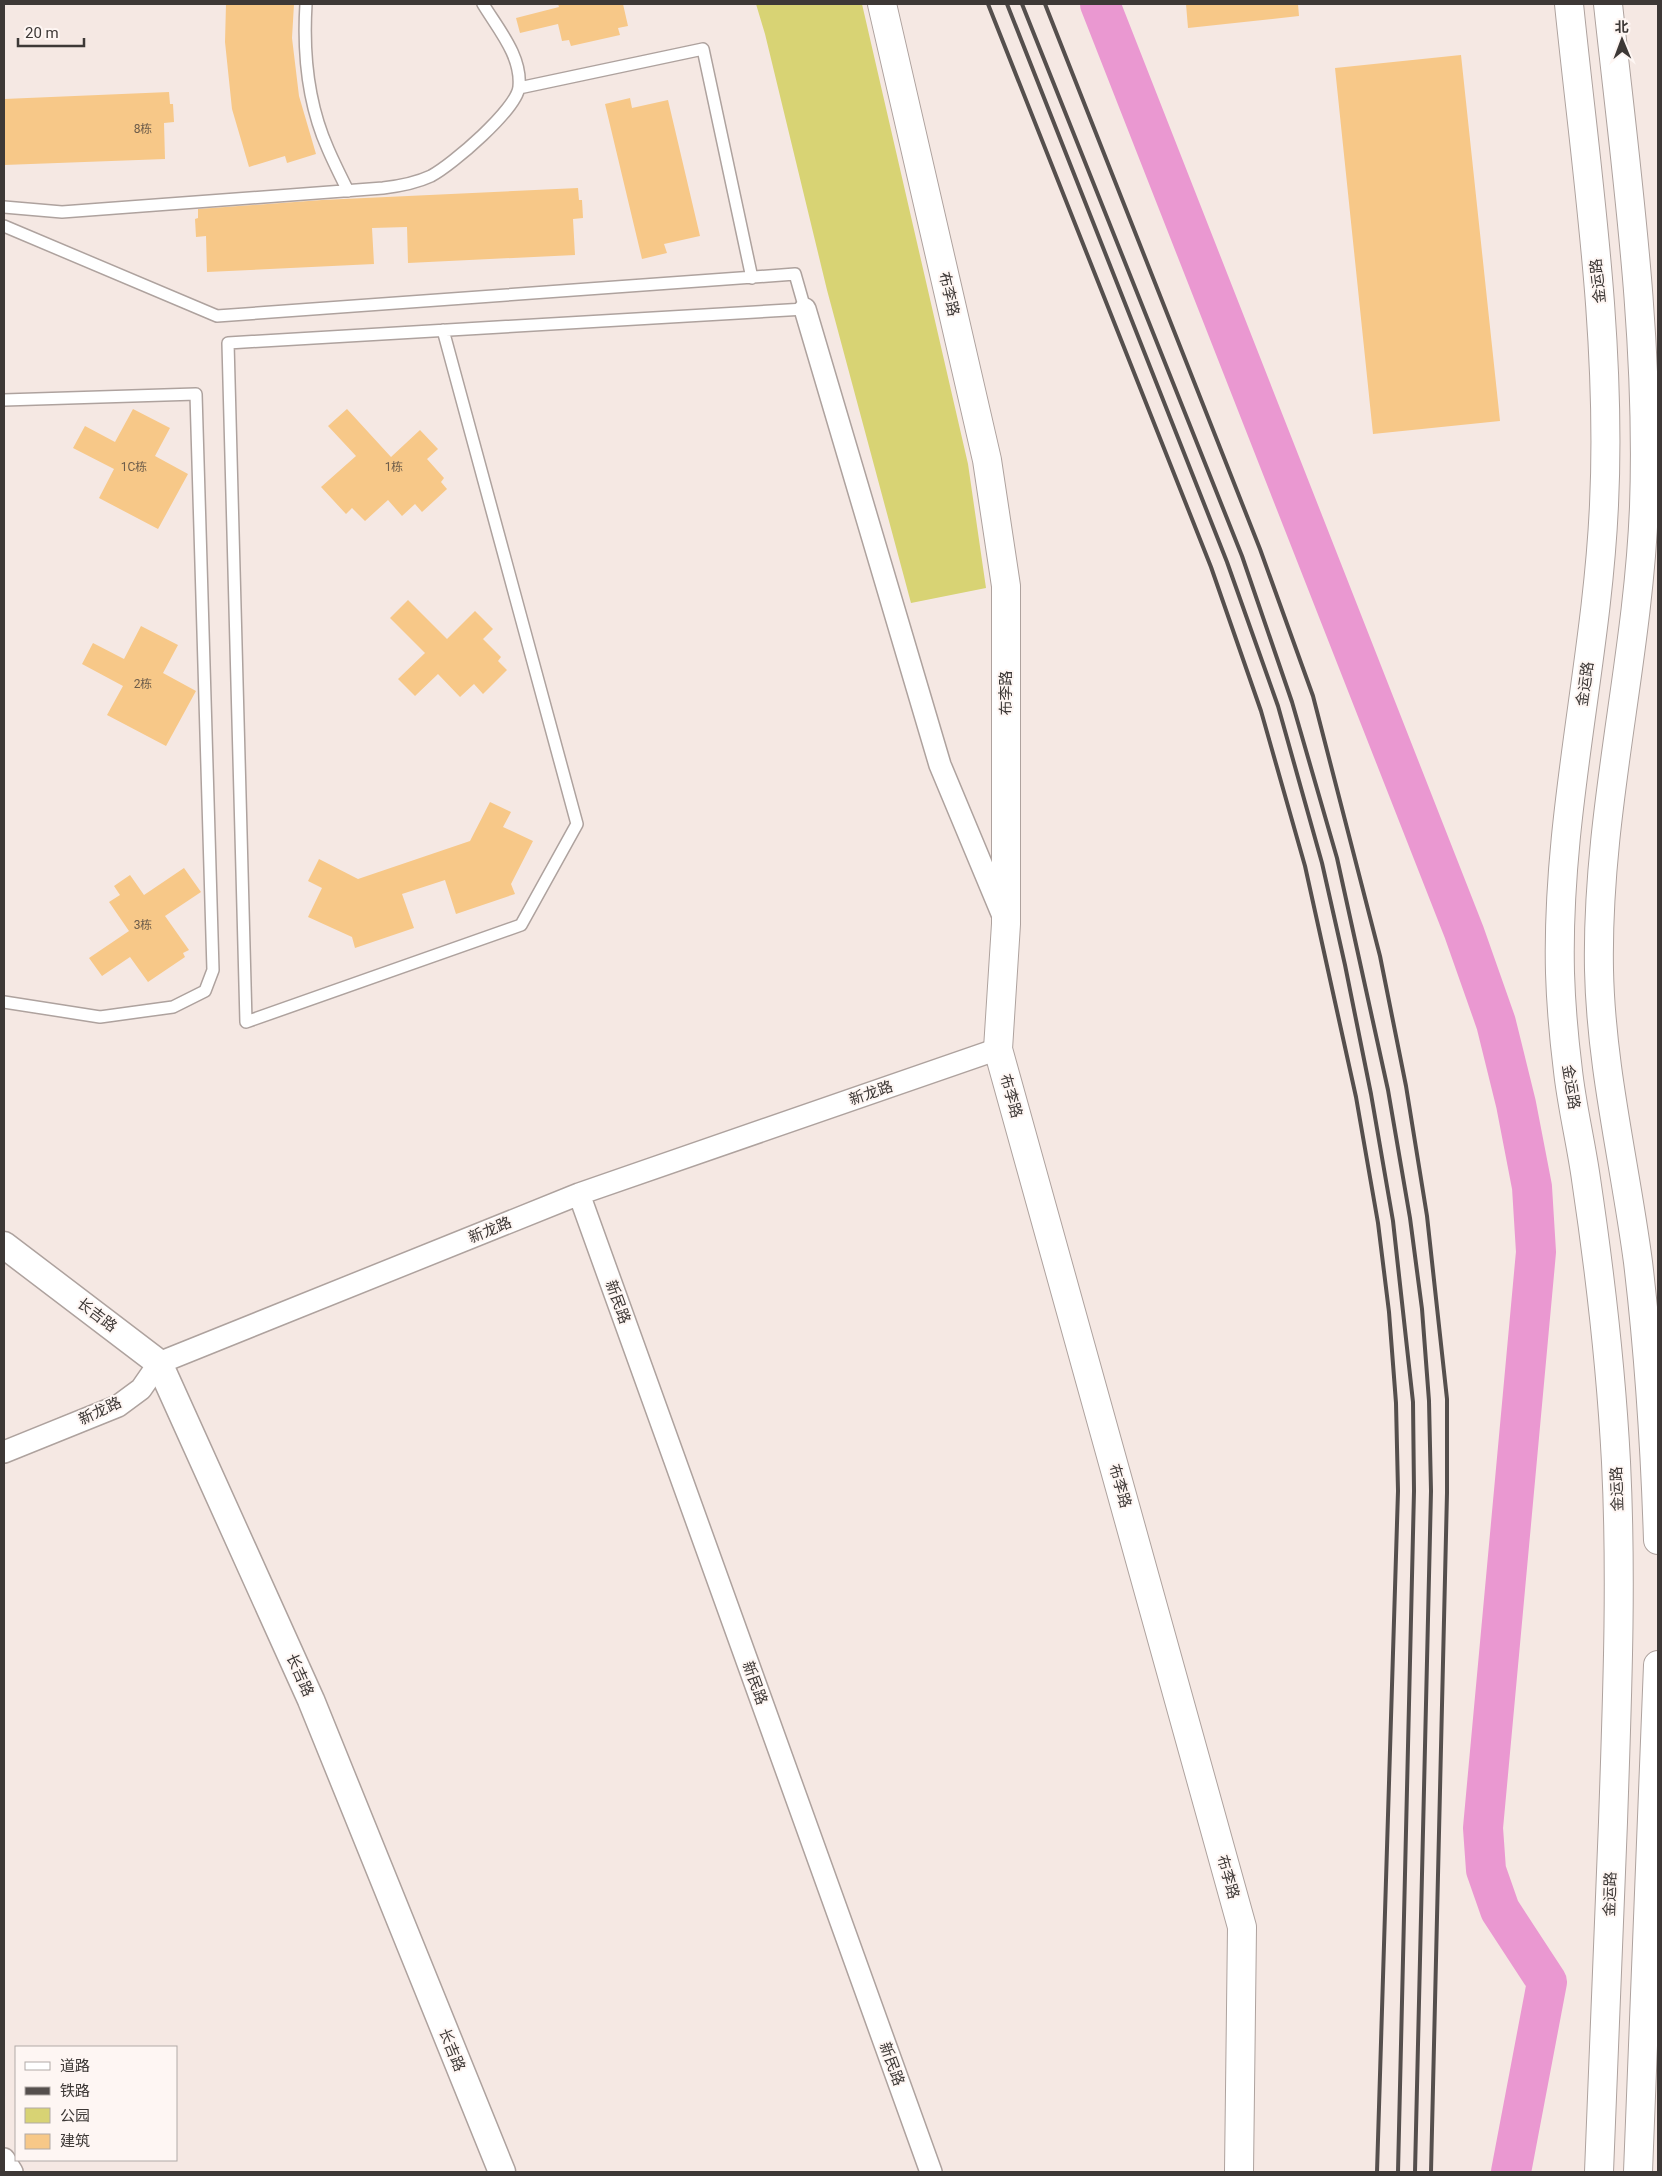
<svg xmlns="http://www.w3.org/2000/svg" width="1662" height="2176" font-family="Roboto,'Noto Sans SC',sans-serif">
	<style>
		.green { fill: #d8d374 }
		.lines { fill: none; stroke-linecap: round; stroke-linejoin: round }
		.river { stroke: #ea98d1; stroke-width: 40 }
		.building { fill: #f7c888 }
		.service-casing { stroke: #aea29e; stroke-width: 14 }
		.minor-casing { stroke: #aea29e; stroke-width: 24 }
		.tertiary-casing { stroke: #aea29e; stroke-width: 29 }
		.secondary-casing { stroke: #aea29e; stroke-width: 30 }
		.service { stroke: #fff; stroke-width: 11 }
		.minor { stroke: #fff; stroke-width: 21 }
		.tertiary { stroke: #fff; stroke-width: 26 }
		.secondary { stroke: #fff; stroke-width: 28 }
		.rail { stroke: #554f4d; stroke-width: 4 }
		.labels { text-anchor: middle; stroke-width: 4; stroke-linejoin: round; paint-order: stroke }
		.number-label { font-size: 12px; fill: #6c5c4a }
		.street-label { font-size: 15px; fill: #3d3836; stroke: #fef6f3 }
	</style>
	<rect width="100%" height="100%" fill="#f5e8e3"/>
	<!-- green -->
	<path class="green" d="M 756,4 L 862,4 L 968,464 L 986,588 L 911,603 L 827,290 L 765,34 Z"/>
	<g class="lines">
		<!-- river -->
		<path class="river" d="M 1100,4 L 1464,932 L 1496,1023 L 1516,1104 L 1532,1187 L 1536,1252 L 1483,1828 L 1486,1870 L 1500,1910 L 1547,1982 L 1511,2172"/>
	</g>
	<!-- building -->
	<path class="building" d="M 226,4 L 294,4 L 292,38 L 299,96 L 316,154 L 287,163 L 285,156 L 249,167 L 232,109 L 225,42 Z
		M 558,4 L 623,4 L 628,26 L 618,28 L 620,35 L 571,46 L 569,40 L 562,41 L 558,24 L 520,33 L 516,18 L 559,7 Z
		M 1186,4 L 1298,4 L 1299,16 L 1188,28 Z
		M 1461,55 L 1500,421 L 1373,434 L 1335,68 Z
		M 169,92 L 170,104 L 173,104 L 174,122 L 164,123 L 165,159 L 4,165 L 4,99 Z
		M 630,98 L 632,108 L 668,100 L 700,236 L 664,244 L 667,253 L 642,259 L 605,104 Z
		M 578,188 L 579,200 L 582,200 L 583,218 L 573,219 L 575,255 L 408,263 L 407,227 L 372,228 L 374,264 L 207,272 L 206,236 L 196,237 L 195,219 L 198,218 L 198,209 L 322,200 Z
		M 133,409 L 170,428 L 155,456 L 188,474 L 158,529 L 99,498 L 114,469 L 73,448 L 85,426 L 115,442 Z
		M 347,409 L 391,457 L 420,430 L 438,449 L 427,459 L 444,478 L 441,482 L 447,489 L 422,512 L 415,504 L 402,516 L 388,500 L 365,521 L 352,508 L 346,514 L 321,487 L 356,456 L 328,426 Z
		M 408,600 L 447,639 L 475,611 L 493,629 L 483,639 L 501,657 L 498,661 L 507,670 L 483,694 L 474,684 L 460,697 L 438,674 L 415,696 L 398,679 L 425,653 L 390,618 Z
		M 141,626 L 178,645 L 163,673 L 196,691 L 166,746 L 107,715 L 123,686 L 82,664 L 93,643 L 124,659 Z
		M 490,802 L 511,812 L 503,827 L 533,841 L 511,884 L 515,894 L 456,914 L 445,880 L 402,894 L 414,928 L 355,948 L 352,937 L 308,917 L 322,888 L 308,881 L 319,859 L 358,879 L 470,841 Z
		M 184,868 L 201,892 L 165,916 L 189,950 L 183,953 L 185,957 L 148,982 L 130,957 L 102,976 L 89,958 L 129,931 L 109,902 L 120,895 L 114,886 L 130,875 L 144,895 Z"/>
	<g class="lines">
		<!-- service casing -->
		<g class="service-casing">
			<path id="service" d="M 306,4 C 303,52 308,104 328,149 C 334,163 341,177 348,191
				M 519,88 L 703,49 L 752,278
				M 4,207 L 62,212 L 383,188 C 400,186 416,183 431,176 C 452,165 517,109 519,87 C 522,56 498,29 483,4
				M 4,226 L 217,316 L 795,274 L 805,309 L 228,343 L 246,1022 L 521,925 L 577,824 L 443,330
				M 4,400 L 196,394 L 213,970 L 205,991 L 173,1007 L 100,1017 L 4,1002"/>
		</g>
		<!-- minor casing -->
		<g class="minor-casing">
			<path id="minor" d="M 805,309 L 940,765 L 1003,916
				M 579,1194 L 931,2172
				M 4,1452 L 118,1406 L 141,1389 L 159,1363 L 579,1194 L 998,1049
				M 4,2159 L 12,2172"/>
		</g>
		<!-- tertiary casing -->
		<g class="tertiary-casing">
			<path id="tertiary" d="M 4,1245 L 159,1363 L 311,1700 L 502,2172"/>
		</g>
		<!-- secondary casing -->
		<g class="secondary-casing">
			<path id="secondary" d="M 882,4 L 987,460 L 1006,586 L 1006,924 L 998,1049 L 1242,1927 L 1239,2172
				M 1569,4 C 1586,170 1612,337 1604,505 C 1597,662 1556,815 1560,973 C 1561,1006 1564,1039 1568,1071 C 1572,1107 1581,1143 1586,1179 C 1600,1273 1611,1367 1616,1462 C 1622,1582 1617,1702 1613,1822 C 1608,1939 1603,2056 1599,2172
				M 1608,4 C 1626,171 1650,338 1644,507 C 1638,662 1596,814 1599,970 C 1601,1068 1625,1164 1638,1262 C 1649,1354 1655,1447 1658,1540
				M 1638,2172 L 1658,1665"/>
		</g>
		<!-- service -->
		<use href="#service" class="service"/>
		<!-- minor -->
		<use href="#minor" class="minor"/>
		<!-- tertiary -->
		<use href="#tertiary" class="tertiary"/>
		<!-- secondary -->
		<use href="#secondary" class="secondary"/>
		<!-- rail -->
		<path class="rail" d="M 988,4 L 1211,567 L 1261,711 L 1305,866 L 1356,1097 L 1378,1223 L 1389,1312 L 1396,1403 L 1398,1491 L 1377,2172
			M 1007,4 L 1227,562 L 1278,706 L 1322,863 L 1345,965 L 1371,1094 L 1393,1221 L 1413,1402 L 1414,1491 L 1398,2172
			M 1022,4 L 1242,556 L 1292,702 L 1337,858 L 1388,1090 L 1410,1218 L 1422,1309 L 1429,1401 L 1431,1491 L 1415,2172
			M 1045,4 L 1260,549 L 1313,696 L 1380,956 L 1406,1086 L 1427,1216 L 1447,1399 L 1447,1493 L 1431,2172"/>
	</g>
	<g class="labels">
		<!-- number labels -->
		<g class="number-label">
			<text x="143" y="133">8栋</text>
			<text x="134" y="471">1C栋</text>
			<text x="394" y="471">1栋</text>
			<text x="143" y="688">2栋</text>
			<text x="143" y="929">3栋</text>
		</g>
		<!-- street labels -->
		<g class="street-label">
			<text transform="translate(1598 281) rotate(-96)" y="5">金运路</text>
			<text transform="translate(949 294) rotate(77)" y="5">布李路</text>
			<text transform="translate(1585 684) rotate(-82)" y="5">金运路</text>
			<text transform="translate(1006 693) rotate(-90)" y="5">布李路</text>
			<text transform="translate(1571 1087) rotate(81)" y="5">金运路</text>
			<text transform="translate(871 1093) rotate(-19)" y="5">新龙路</text>
			<text transform="translate(1011 1096) rotate(74)" y="5">布李路</text>
			<text transform="translate(490 1230) rotate(-22)" y="5">新龙路</text>
			<text transform="translate(618 1302) rotate(70)" y="5">新民路</text>
			<text transform="translate(97 1315) rotate(37)" y="5">长吉路</text>
			<text transform="translate(100 1411) rotate(-25)" y="5">新龙路</text>
			<text transform="translate(1120 1486) rotate(74)" y="5">布李路</text>
			<text transform="translate(1617 1489) rotate(-92)" y="5">金运路</text>
			<text transform="translate(300 1675) rotate(66)" y="5">长吉路</text>
			<text transform="translate(755 1683) rotate(70)" y="5">新民路</text>
			<text transform="translate(1228 1877) rotate(74)" y="5">布李路</text>
			<text transform="translate(1610 1894) rotate(-88)" y="5">金运路</text>
			<text transform="translate(452 2050) rotate(68)" y="5">长吉路</text>
			<text transform="translate(892 2064) rotate(70)" y="5">新民路</text>
		</g>
	</g>
	<!-- border -->
	<rect width="1662" height="2176" fill="none" stroke="#3d3836" stroke-width="10"/>
	<!-- legend -->
	<rect x="15" y="2046" width="162" height="115" fill="#fef6f3" stroke="#b1aaa7"/>
	<rect x="25" y="2062" width="25" height="8" fill="#ffffff" stroke="#b1aaa7"/>
	<text x="60" y="2071" font-size="15" fill="#3d3836">道路</text>
	<rect x="25" y="2087" width="25" height="8" fill="#554f4d" stroke="#b1aaa7"/>
	<text x="60" y="2096" font-size="15" fill="#3d3836">铁路</text>
	<rect x="25" y="2108" width="25" height="15" fill="#d8d374" stroke="#b1aaa7"/>
	<text x="60" y="2121" font-size="15" fill="#3d3836">公园</text>
	<rect x="25" y="2134" width="25" height="15" fill="#f7c888" stroke="#b1aaa7"/>
	<text x="60" y="2146" font-size="15" fill="#3d3836">建筑</text>
	<!-- north arrow -->
	<g transform="translate(1622 40) rotate(359)" stroke="#fef6f3" stroke-width="4" paint-order="stroke">
	<path d="M0-4L9 19L0 12L-9 19Z" fill="#3d3836"/>
	<text y="-8" font-size="14" font-weight="bold" text-anchor="middle" fill="#3d3836">北</text>
	</g>
	<!-- scale -->
	<path d="M18 38v8h66v-8" fill="none" stroke="#3d3836" stroke-width="2.5"/>
	<text x="25" y="38" font-size="15" fill="#3d3836" stroke="#fef6f3" stroke-width="4" paint-order="stroke">20 m</text>
</svg>
